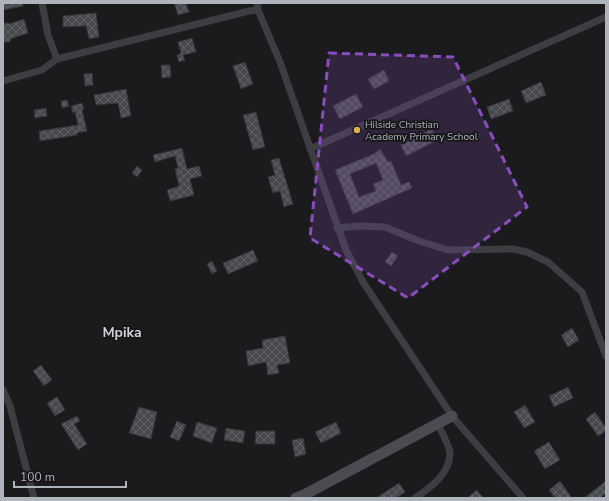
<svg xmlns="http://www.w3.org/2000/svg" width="609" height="501" font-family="'Nunito Sans',sans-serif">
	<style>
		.building { fill: url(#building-cross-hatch); stroke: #353539; fill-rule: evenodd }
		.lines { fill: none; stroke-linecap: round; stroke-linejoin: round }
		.street { stroke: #3d3d42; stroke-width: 7 }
		.secondary { stroke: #4b4c51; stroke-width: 11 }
		.marked { fill: #884ebe; fill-opacity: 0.2; stroke: #884ebe; stroke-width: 3; stroke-dasharray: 8 5; stroke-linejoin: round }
		.poi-dot { fill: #dfae51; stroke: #161618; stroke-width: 1.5 }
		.labels { text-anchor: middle; stroke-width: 3.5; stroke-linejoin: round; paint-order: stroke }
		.poi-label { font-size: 10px; fill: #afb3bb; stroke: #161618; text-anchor: start }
		.district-label { font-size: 14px; font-weight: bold; fill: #d0d2d7; stroke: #161618 }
	</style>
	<defs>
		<pattern id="building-cross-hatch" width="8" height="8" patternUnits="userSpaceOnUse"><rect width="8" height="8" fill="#48494d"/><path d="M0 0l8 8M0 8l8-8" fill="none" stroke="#606165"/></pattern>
	</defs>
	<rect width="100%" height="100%" fill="#1b1b1d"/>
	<!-- building -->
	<path class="building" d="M 3,3 L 23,3 L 23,6 L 3,10 Z
		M 174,3 L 186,3 L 189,12 L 178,15 Z
		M 96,13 L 99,37 L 89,39 L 86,26 L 63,27 L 63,16 Z
		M 24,19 L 28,33 L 10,39 L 10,42 L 3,42 L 3,23 L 9,23 L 9,24 Z
		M 192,38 L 196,52 L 183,55 L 185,60 L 179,62 L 177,55 L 181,53 L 178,42 Z
		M 245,62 L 253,84 L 241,89 L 233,66 Z
		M 161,65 L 170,65 L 171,77 L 162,78 Z
		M 384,70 L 389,81 L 374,89 L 368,79 Z
		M 92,73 L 93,85 L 85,86 L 84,74 Z
		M 541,82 L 546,95 L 526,103 L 521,91 Z
		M 126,89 L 131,116 L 121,118 L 118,103 L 96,105 L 94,95 Z
		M 356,94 L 363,107 L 340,119 L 333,106 Z
		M 509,99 L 513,111 L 491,119 L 487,107 Z
		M 67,100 L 69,106 L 62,108 L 61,101 Z
		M 82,103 L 84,109 L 82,110 L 87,131 L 77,133 L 77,135 L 40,141 L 39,131 L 78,125 L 75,112 L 73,113 L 71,106 Z
		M 46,108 L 47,116 L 35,118 L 34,110 Z
		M 256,112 L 265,147 L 253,150 L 243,115 Z
		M 432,129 L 437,140 L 406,156 L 401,145 Z
		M 182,148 L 187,169 L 199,166 L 202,176 L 190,179 L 194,195 L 170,201 L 167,190 L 179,186 L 175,169 L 178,168 L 175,156 L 155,162 L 153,155 Z
		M 380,149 L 388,162 L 391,161 L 401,185 L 409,182 L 412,188 L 353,214 L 335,170 L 374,154 ZM 376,163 L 383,180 L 373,184 L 376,191 L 359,197 L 350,174 Z
		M 279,158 L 293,204 L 284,207 L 280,191 L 273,193 L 268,177 L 275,175 L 271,160 Z
		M 137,166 L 142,170 L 137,177 L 132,173 Z
		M 253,250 L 258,261 L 228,274 L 223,263 Z
		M 392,252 L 398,256 L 391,266 L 385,262 Z
		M 212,261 L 217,271 L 212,274 L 207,264 Z
		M 572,328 L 579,340 L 568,347 L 561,335 Z
		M 285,336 L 290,363 L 277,365 L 279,373 L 268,375 L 266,362 L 248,366 L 246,351 L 263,348 L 262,340 Z
		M 41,365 L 52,380 L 44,386 L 33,371 Z
		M 568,387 L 573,398 L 554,407 L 549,396 Z
		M 57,397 L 65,410 L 55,416 L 47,403 Z
		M 525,405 L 535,422 L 524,428 L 514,412 Z
		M 139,407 L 157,412 L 151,439 L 129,433 Z
		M 595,412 L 606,428 L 606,431 L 598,436 L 586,419 Z
		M 77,416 L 80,421 L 74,424 L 87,444 L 78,450 L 61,424 Z
		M 177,421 L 186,425 L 179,441 L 170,437 Z
		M 197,422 L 217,428 L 212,443 L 193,436 Z
		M 336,422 L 341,433 L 321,443 L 315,432 Z
		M 226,428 L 245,431 L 243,443 L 224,440 Z
		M 256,431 L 275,431 L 275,444 L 255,444 Z
		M 303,438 L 306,454 L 295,457 L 292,440 Z
		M 549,442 L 560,460 L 545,469 L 534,451 Z
		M 560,481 L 572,498 L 555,498 L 549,490 Z
		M 606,481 L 606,493 L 600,498 L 584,498 Z
		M 399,483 L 405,492 L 396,498 L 376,498 Z
		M 477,490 L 483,498 L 467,498 Z"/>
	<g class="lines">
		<!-- street -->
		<path class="street" d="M 42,3 L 48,35 L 57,59 L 249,11 L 258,10
			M 257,3 L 258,10 L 280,62 L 346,250 L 363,282 L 452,416 L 523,498
			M 3,81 L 42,70 L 57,59
			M 310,149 L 606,17
			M 337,228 L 360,226 L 385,227 L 419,241 L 448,250 L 513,249 L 527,252 L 548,262 L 582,292 L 606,356
			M 3,390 L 10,406 L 34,498
			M 415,498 C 430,488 450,474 450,453 C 449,444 441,432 438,424"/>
		<!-- secondary -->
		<path class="secondary" d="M 296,498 L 302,496 L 452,416"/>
	</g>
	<!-- marked area -->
	<path class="marked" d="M 329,53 L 453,57 L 527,207 L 408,298 L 310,238 Z"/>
	<!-- markers -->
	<circle class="poi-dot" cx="357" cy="130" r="4"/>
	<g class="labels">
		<!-- poi labels -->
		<g class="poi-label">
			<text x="365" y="128">Hilside Christian<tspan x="365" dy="12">Academy Primary School</tspan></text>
		</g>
		<!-- district labels -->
		<g class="district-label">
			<text x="122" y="337">Mpika</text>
		</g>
	</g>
	<!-- border -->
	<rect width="609" height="501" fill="none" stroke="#afb3bb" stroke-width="8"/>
	<!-- scale -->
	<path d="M14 481v6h112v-6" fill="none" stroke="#afb3bb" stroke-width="2"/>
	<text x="20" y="481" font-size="12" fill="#afb3bb" stroke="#161618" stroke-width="3" paint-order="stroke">100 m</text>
</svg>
